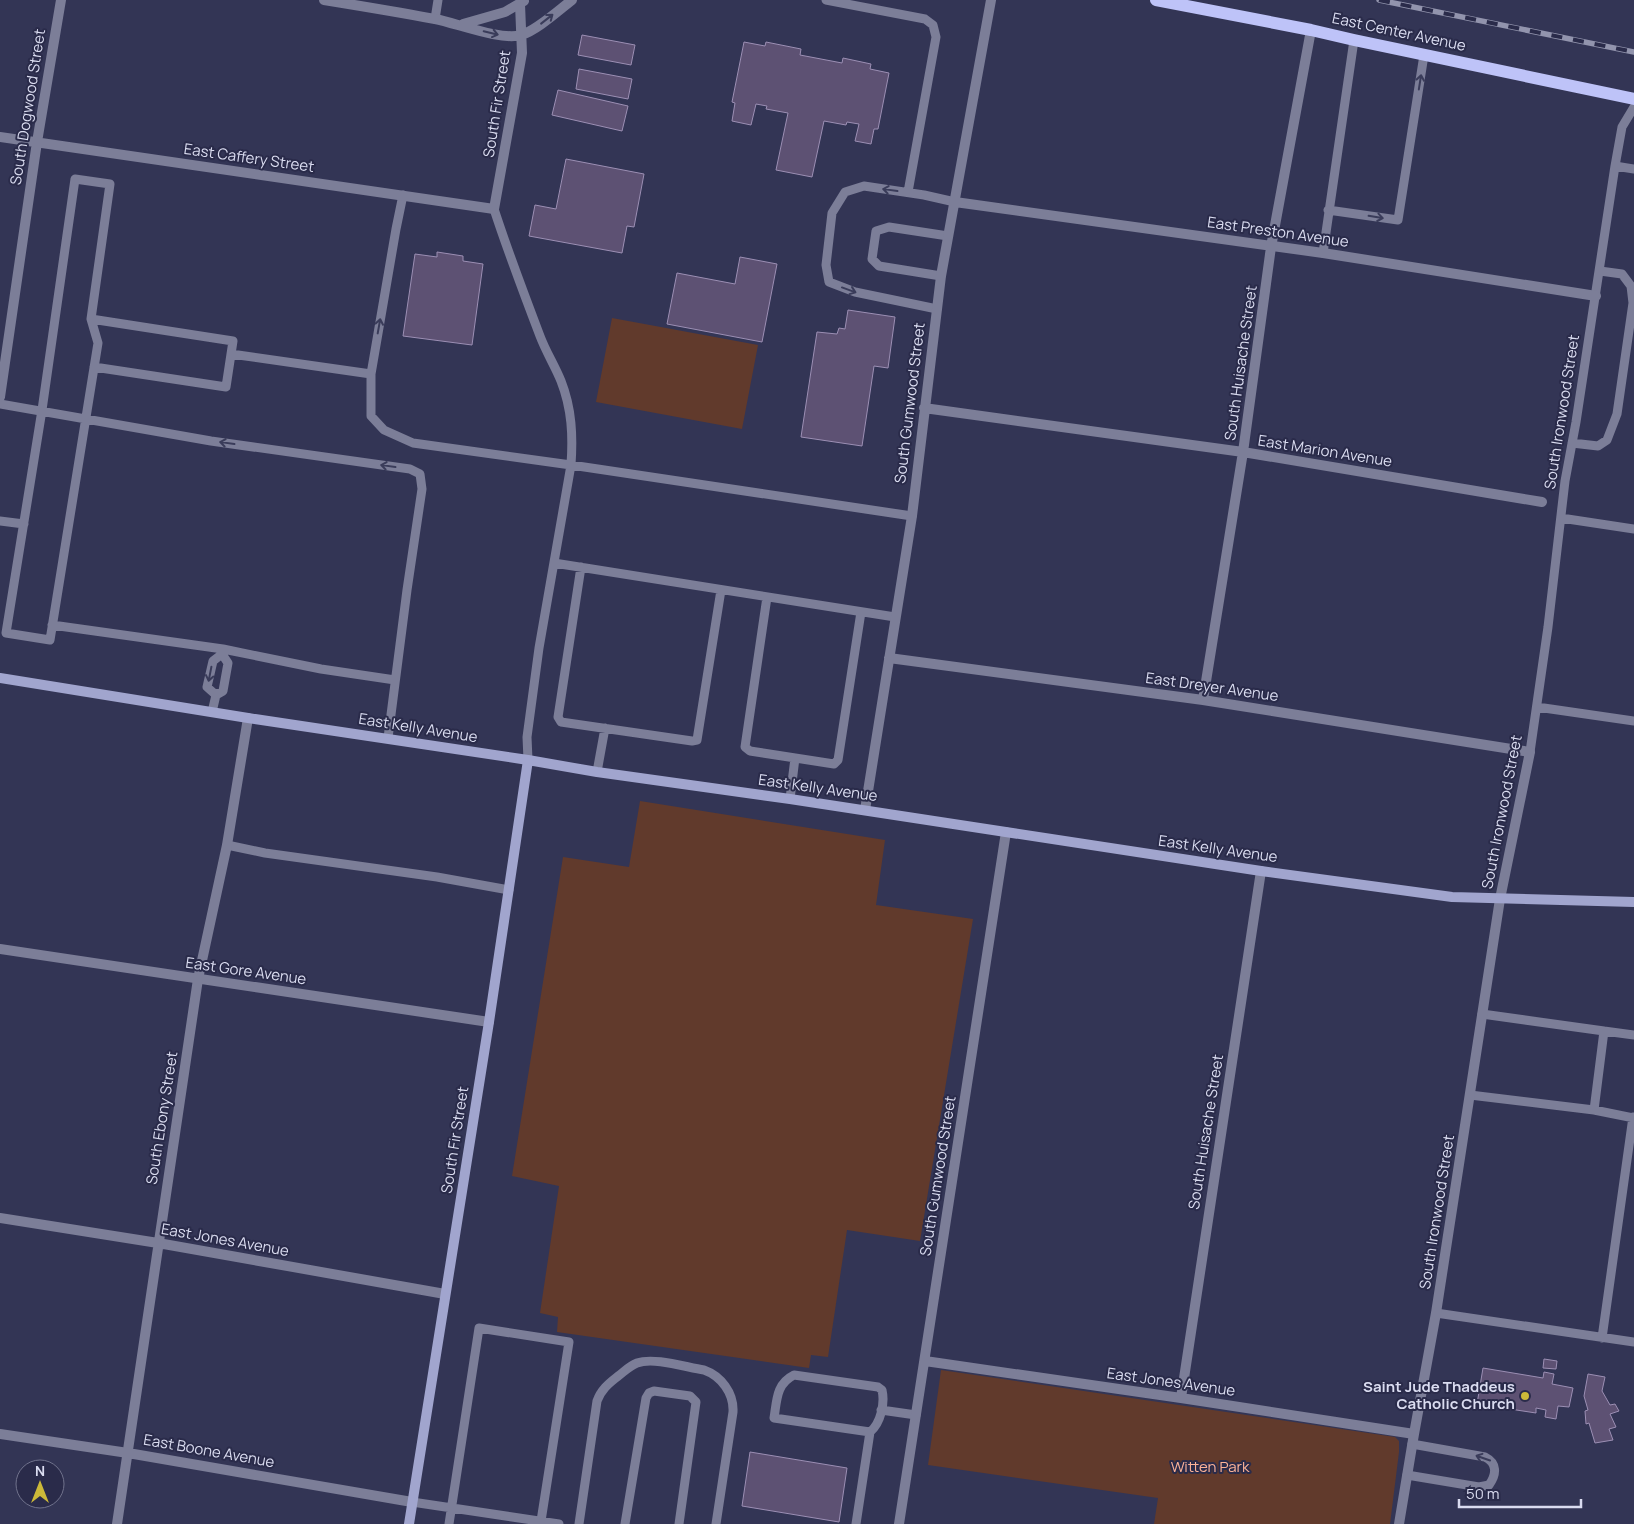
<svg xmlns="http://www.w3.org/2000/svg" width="1634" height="1524" font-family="Manrope,sans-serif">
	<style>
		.green { fill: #613a2c }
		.building { fill: #5d5173; stroke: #9c8fb4 }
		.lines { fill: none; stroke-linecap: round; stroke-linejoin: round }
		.lane { stroke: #7c7e98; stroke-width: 9 }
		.street { stroke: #7c7e98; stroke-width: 10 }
		.secondary { stroke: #a1a5ce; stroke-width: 10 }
		.primary { stroke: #bec3f8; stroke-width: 12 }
		.rail-casing { stroke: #9294ad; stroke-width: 5.5 }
		.rail { stroke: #2a2b4a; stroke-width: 4; stroke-dasharray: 11; stroke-linecap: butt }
		.oneway { stroke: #3a3c5a }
		.poi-dot { fill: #ccb939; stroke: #2a2b4a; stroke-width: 2 }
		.labels { text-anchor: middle; stroke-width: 4; stroke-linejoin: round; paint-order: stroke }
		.street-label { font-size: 15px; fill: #dadcf0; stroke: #2a2b4a }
		.poi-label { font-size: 15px; font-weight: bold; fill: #dadcf0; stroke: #2a2b4a; text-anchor: end }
		.park-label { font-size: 15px; fill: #fbb297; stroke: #2a2b4a }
	</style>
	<rect width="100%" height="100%" fill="#333555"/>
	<!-- green -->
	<path class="green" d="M 612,318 L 758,345 L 742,429 L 596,402 Z
		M 640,801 L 885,840 L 876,905 L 973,919 L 920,1241 L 847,1230 L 828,1357 L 811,1355 L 809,1368 L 557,1332 L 558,1317 L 540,1313 L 559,1186 L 512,1176 L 563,857 L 629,867 Z
		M 941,1370 L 1395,1437 L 1399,1441 L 1399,1452 L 1390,1524 L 1154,1524 L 1158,1498 L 928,1465 Z"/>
	<!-- building -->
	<path class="building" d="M 582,35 L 635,45 L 631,65 L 578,55 Z
		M 744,42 L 765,46 L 766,42 L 801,49 L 800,55 L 842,63 L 843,58 L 871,64 L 870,69 L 889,73 L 878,129 L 874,129 L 871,144 L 855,141 L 859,124 L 847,122 L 846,125 L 824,121 L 812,177 L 776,170 L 788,113 L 766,109 L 767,106 L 756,104 L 751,125 L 732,121 L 735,103 L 732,102 Z
		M 579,69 L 632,79 L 628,99 L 576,89 Z
		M 558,90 L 628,106 L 622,131 L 552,115 Z
		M 566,159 L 644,174 L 634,227 L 627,226 L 622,253 L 529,236 L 535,205 L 556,209 Z
		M 437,252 L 463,256 L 463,261 L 483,264 L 472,345 L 403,336 L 415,254 L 437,257 Z
		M 740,257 L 777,264 L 762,342 L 667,324 L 677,273 L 735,284 Z
		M 848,310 L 895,317 L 888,368 L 874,366 L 862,446 L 801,437 L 817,332 L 837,334 L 839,328 L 845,329 Z
		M 1544,1359 L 1557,1361 L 1556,1369 L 1543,1368 Z
		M 1483,1368 L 1543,1378 L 1544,1372 L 1554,1374 L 1552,1384 L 1573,1388 L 1569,1407 L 1558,1406 L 1556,1419 L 1545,1417 L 1546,1410 L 1536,1408 L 1536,1413 L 1477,1404 Z
		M 1588,1374 L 1605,1377 L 1602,1391 L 1610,1405 L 1615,1404 L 1619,1411 L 1610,1414 L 1616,1427 L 1609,1429 L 1613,1440 L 1595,1443 L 1589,1423 L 1586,1424 L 1585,1411 L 1588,1410 L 1584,1396 Z
		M 750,1452 L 847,1468 L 839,1522 L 742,1506 Z"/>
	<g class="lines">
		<!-- lane -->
		<path class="lane" d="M 826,0 L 925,19 L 933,25 L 936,37 L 908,192
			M 435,19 L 438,0
			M 1615,166 L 1634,169
			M 75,179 L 110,184 L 91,319 L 98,343 L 50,640 L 6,633 L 42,410 Z
			M 403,195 L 396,229 L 371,374 L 371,416 L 384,430 L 413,443 L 571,465 L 912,516
			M 494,209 C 508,252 524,294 540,336 C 546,352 555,366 561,381 C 572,409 573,436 571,465 L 539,648 L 527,737 L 528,760
			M 1328,210 L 1398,220 L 1424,55
			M 1323,253 L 1354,40
			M 941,276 L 879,266 L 872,259 L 876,231 L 889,227 L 948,236
			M 937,309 L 855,292 L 829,282 L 826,265 L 832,213 L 845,192 L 864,186 L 924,195 L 955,202
			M 91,319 L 233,341 L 226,387 L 94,367
			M 231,354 L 371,374
			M 0,404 L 211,441 L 410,469 L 420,474 L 422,489 L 407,590 L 388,738
			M 1572,443 L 1598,446 L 1607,440 L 1617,414 L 1633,303 L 1631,286 L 1622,274 L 1600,271
			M 1561,518 L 1634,529
			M 0,521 L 24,524
			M 554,563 L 895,617
			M 581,567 L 558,717 L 561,722 L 692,741 L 697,740 L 721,590
			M 767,597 L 745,747 L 750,751 L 834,764 L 838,760 L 861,612
			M 52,625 L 223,649 L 222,654 L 228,663 L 223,691 L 216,695
			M 223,649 L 321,669 L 395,680
			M 216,695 L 207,687 L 213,661 L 222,654
			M 1537,707 L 1634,721
			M 212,712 L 216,695
			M 1530,752 L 1548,627 L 1565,481 L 1576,422 L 1615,166 L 1622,127 L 1634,107
			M 597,772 L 605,728
			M 790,799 L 795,758
			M 227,845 L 265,853 L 437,877 L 509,890
			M 1482,1014 L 1604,1031
			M 1634,1035 L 1604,1031 L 1594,1110 L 1634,1118
			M 1470,1095 L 1594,1110
			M 1436,1313 L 1634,1342
			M 1602,1338 L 1633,1117
			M 881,1410 L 916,1415
			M 1407,1475 L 1479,1487 L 1489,1485 C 1497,1474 1497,1463 1485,1457 L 1412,1444
			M 412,1502 L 559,1524
			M 449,1524 L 479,1328 L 569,1342 L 541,1521
			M 579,1524 L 597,1401 C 601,1390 608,1384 617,1377 C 624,1372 629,1366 637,1363 C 654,1357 685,1367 704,1370 C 721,1376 734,1393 733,1412 L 716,1524
			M 625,1524 L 646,1398 L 649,1393 L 654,1391 L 690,1396 L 696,1402 L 679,1524
			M 856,1524 L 870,1432 C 881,1423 885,1403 882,1390 L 878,1387 L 794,1375 C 776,1384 777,1400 774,1418 L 870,1432"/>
		<!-- street -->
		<path class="street" d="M 324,0 C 361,6 398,12 435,19 C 456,23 502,41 521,35 C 536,31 559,10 572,0
			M 463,24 L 505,12 L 524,1
			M 0,137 L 494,209 L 522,53 L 520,4
			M 955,202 L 1323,253 L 1596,296
			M 0,397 L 37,142 L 61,0
			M 924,408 L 1243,452 L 1542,502
			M 889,658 L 1203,700 L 1530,752 L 1500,899 L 1436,1313 L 1414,1434 L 1399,1524
			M 1203,700 L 1243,452 L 1271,247 L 1311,30
			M 865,810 L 912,516 L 941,276 L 991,0
			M 0,949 L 489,1022
			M 0,1218 L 158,1243 L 445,1294
			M 925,1361 L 1181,1398 L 1414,1434
			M 1181,1398 L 1261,871
			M 0,1434 L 128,1453 L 412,1502
			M 117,1524 L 198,979 L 227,845 L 248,718
			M 899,1524 L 1006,832"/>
		<!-- secondary -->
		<path class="secondary" d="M 0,678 L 248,718 L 528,760 L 597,772 L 790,799 L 1261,871 L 1452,897 L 1634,902
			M 409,1524 L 489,1022 L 528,760"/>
		<!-- primary -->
		<path class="primary" d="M 1156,0 L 1311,30 L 1354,40 L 1634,99"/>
		<!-- rail casing -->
		<g class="rail-casing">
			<path id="rail" d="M 1379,0 L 1634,52"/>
		</g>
		<!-- rail -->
		<use href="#rail" class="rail"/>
	</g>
	<!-- one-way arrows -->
	<defs><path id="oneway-shaft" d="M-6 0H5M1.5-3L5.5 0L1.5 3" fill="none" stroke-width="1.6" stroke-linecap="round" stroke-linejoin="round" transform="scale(1.25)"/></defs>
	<g class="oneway">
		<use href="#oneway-shaft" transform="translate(547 19) rotate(-38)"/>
		<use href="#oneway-shaft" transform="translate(491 33) rotate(13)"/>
		<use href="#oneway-shaft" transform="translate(1420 82) rotate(-81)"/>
		<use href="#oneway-shaft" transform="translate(890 190) rotate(-172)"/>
		<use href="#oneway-shaft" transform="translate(1376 217) rotate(9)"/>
		<use href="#oneway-shaft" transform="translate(849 290) rotate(20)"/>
		<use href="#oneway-shaft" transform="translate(379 326) rotate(-80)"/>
		<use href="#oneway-shaft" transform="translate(227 443) rotate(-172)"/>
		<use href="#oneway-shaft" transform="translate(388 466) rotate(-172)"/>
		<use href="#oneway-shaft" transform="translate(210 674) rotate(101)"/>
		<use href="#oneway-shaft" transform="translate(1483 1458) rotate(-161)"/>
	</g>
	<!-- markers -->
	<circle class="poi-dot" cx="1525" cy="1396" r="5"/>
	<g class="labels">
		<!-- street labels -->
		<g class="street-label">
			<text transform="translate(1399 32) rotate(12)" y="5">East Center Avenue</text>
			<text transform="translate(497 104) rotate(-81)" y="5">South Fir Street</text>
			<text transform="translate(28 107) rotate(-81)" y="5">South Dogwood Street</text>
			<text transform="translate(249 158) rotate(8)" y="5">East Caffery Street</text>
			<text transform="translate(1278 232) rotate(8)" y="5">East Preston Avenue</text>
			<text transform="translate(1241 363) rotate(-82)" y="5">South Huisache Street</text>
			<text transform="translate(910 403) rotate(-83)" y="5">South Gumwood Street</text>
			<text transform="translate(1562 412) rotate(-81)" y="5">South Ironwood Street</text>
			<text transform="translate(1325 451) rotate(9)" y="5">East Marion Avenue</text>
			<text transform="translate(1212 687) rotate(8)" y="5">East Dreyer Avenue</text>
			<text transform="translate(418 728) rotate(9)" y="5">East Kelly Avenue</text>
			<text transform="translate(818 788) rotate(8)" y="5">East Kelly Avenue</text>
			<text transform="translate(1502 812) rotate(-79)" y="5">South Ironwood Street</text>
			<text transform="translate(1218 849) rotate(8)" y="5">East Kelly Avenue</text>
			<text transform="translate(246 971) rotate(8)" y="5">East Gore Avenue</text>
			<text transform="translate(162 1118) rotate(-81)" y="5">South Ebony Street</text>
			<text transform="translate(1206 1132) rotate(-81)" y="5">South Huisache Street</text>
			<text transform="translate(455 1140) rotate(-81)" y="5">South Fir Street</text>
			<text transform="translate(938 1176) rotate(-81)" y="5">South Gumwood Street</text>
			<text transform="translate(1437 1212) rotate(-81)" y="5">South Ironwood Street</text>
			<text transform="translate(225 1240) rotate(10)" y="5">East Jones Avenue</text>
			<text transform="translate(1171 1382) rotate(8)" y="5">East Jones Avenue</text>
			<text transform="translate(209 1451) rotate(10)" y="5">East Boone Avenue</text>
		</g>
		<!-- poi labels -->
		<g class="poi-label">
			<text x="1515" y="1392">Saint Jude Thaddeus<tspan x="1515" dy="17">Catholic Church</tspan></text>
		</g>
		<!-- park labels -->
		<g class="park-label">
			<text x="1210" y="1472">Witten Park</text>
		</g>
	</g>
	<!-- north arrow -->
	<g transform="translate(40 1484)"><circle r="24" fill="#2a2b4a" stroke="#70728c"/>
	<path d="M0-4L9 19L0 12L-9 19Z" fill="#ccb939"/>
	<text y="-8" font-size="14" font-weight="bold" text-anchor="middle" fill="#dadcf0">N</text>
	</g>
	<!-- scale -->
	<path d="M1459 1499v8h122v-8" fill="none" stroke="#dadcf0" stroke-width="2.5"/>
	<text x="1466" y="1499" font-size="15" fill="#dadcf0" stroke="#2a2b4a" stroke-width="4" paint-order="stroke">50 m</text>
</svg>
